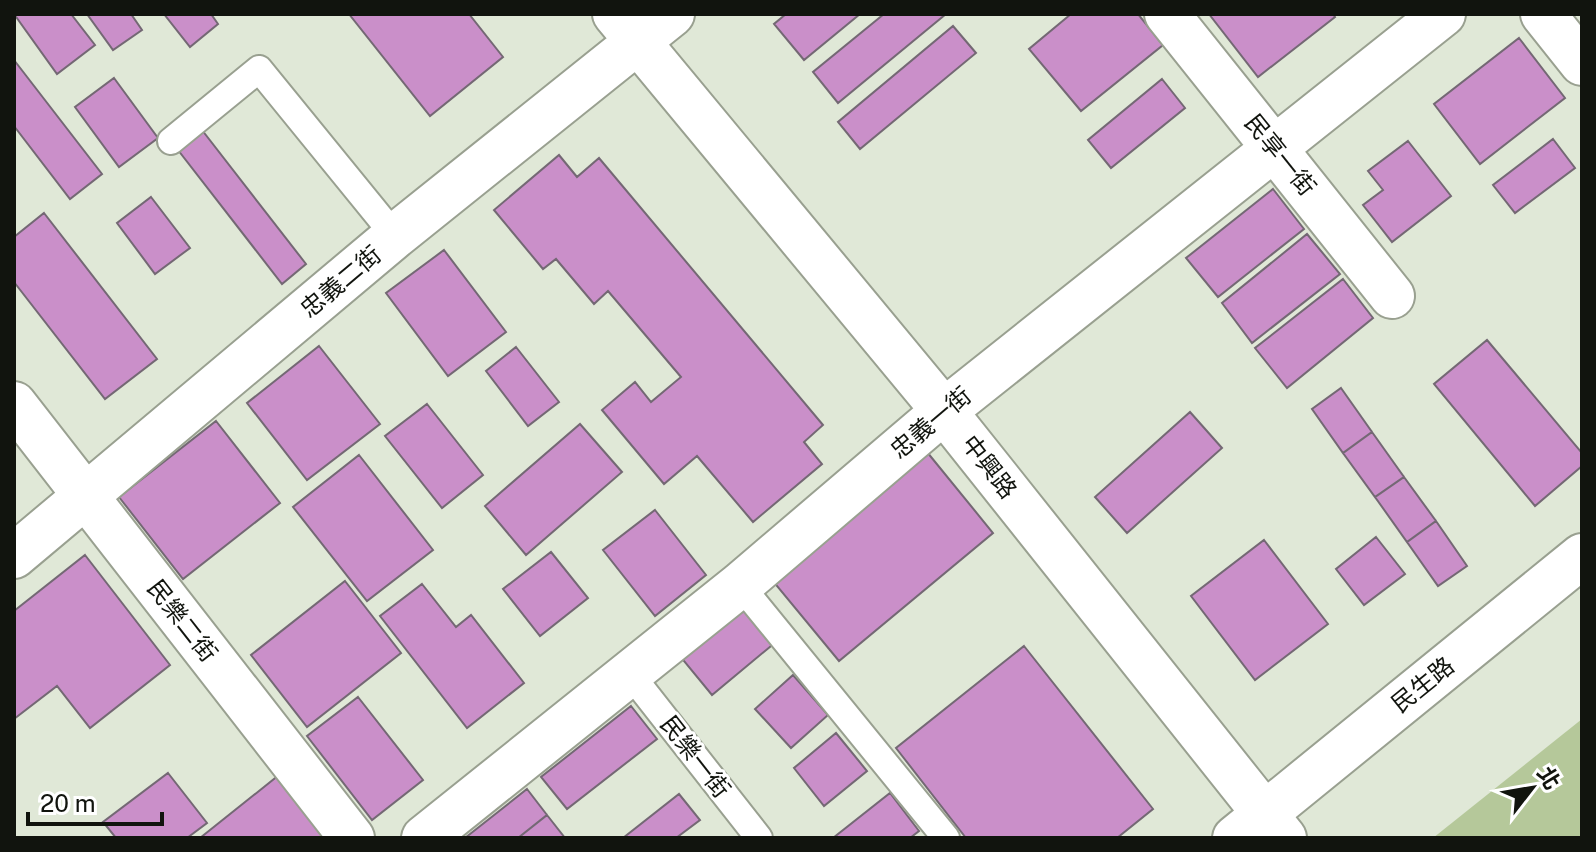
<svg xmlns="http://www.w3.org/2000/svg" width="1596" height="852" font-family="'Public Sans','Noto Sans TC',sans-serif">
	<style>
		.green { fill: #b5c89a }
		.building { fill: #ca8fc9; stroke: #746874; stroke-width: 2 }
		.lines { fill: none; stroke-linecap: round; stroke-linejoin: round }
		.lane-casing { stroke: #99a090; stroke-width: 30 }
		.street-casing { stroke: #99a090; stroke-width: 48 }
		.secondary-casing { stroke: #99a090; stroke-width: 48 }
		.lane { stroke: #fff; stroke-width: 26 }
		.street { stroke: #fff; stroke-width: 44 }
		.secondary { stroke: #fff; stroke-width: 44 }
		.labels { text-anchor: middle; stroke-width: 6; stroke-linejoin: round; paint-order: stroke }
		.street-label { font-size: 24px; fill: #11140e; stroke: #fff }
	</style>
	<rect width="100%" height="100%" fill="#e0e8d7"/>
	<!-- green -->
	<path class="green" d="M 1582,719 L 1582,838 L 1433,838 Z"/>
	<!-- building -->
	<path class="building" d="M 14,14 L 71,14 L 95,45 L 57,74 Z
		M 87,14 L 131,14 L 142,30 L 113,50 Z
		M 164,14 L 211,14 L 218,24 L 190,47 Z
		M 349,14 L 469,14 L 503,57 L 430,116 Z
		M 786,14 L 860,14 L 804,60 L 774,24 Z
		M 884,14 L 946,14 L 838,103 L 813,72 Z
		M 1071,14 L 1138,14 L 1163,45 L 1081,111 L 1029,49 Z
		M 1209,14 L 1333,14 L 1335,17 L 1258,77 Z
		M 953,26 L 976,53 L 860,149 L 838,122 Z
		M 1519,38 L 1565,98 L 1480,164 L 1434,104 Z
		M 14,60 L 102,174 L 70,199 L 14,126 Z
		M 114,78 L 158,138 L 119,167 L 75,107 Z
		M 1162,79 L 1185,108 L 1111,168 L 1088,140 Z
		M 195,121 L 306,264 L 282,284 L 171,141 Z
		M 1553,139 L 1575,168 L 1515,213 L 1493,185 Z
		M 1408,141 L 1451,196 L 1392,242 L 1363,205 L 1383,190 L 1368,171 Z
		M 559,155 L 577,177 L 599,158 L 823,425 L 804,442 L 822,464 L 753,522 L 697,456 L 664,484 L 602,410 L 635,382 L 651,402 L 681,377 L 608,291 L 594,304 L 556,259 L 543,269 L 494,210 Z
		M 1273,189 L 1304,229 L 1218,297 L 1186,258 Z
		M 151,197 L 190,248 L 155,274 L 117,223 Z
		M 44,213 L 157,359 L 105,399 L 14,282 L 14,237 Z
		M 1307,234 L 1340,274 L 1252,343 L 1222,303 Z
		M 444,250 L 506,332 L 448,376 L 386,293 Z
		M 1343,279 L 1373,318 L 1287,388 L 1255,348 Z
		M 1487,340 L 1582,453 L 1582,466 L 1535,506 L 1434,384 Z
		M 319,346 L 380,424 L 307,480 L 247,403 Z
		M 516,347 L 559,402 L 528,426 L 486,371 Z
		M 1341,388 L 1372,432 L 1343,453 L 1312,409 Z
		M 427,404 L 483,475 L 442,508 L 385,436 Z
		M 1190,412 L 1222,448 L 1127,533 L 1095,497 Z
		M 216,421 L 280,503 L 183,579 L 119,497 Z
		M 580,424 L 622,472 L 526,555 L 485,506 Z
		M 1372,432 L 1404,477 L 1375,497 L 1343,453 Z
		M 927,452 L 993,533 L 839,661 L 772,580 Z
		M 359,455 L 433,550 L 367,601 L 293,507 Z
		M 1404,477 L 1436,521 L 1407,542 L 1375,497 Z
		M 655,510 L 706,575 L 655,616 L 603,550 Z
		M 1436,521 L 1467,566 L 1438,586 L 1407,542 Z
		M 1376,537 L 1405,574 L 1364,605 L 1336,569 Z
		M 1264,540 L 1328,624 L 1255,680 L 1191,596 Z
		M 551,552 L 588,598 L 540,636 L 503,589 Z
		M 85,555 L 170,665 L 90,728 L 57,686 L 14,719 L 14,611 Z
		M 345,581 L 401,653 L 307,727 L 251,655 Z
		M 422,584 L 456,627 L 471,615 L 524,683 L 467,728 L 380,616 Z
		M 744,600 L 777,641 L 712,695 L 679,655 Z
		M 1024,646 L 1153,809 L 1117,838 L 966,838 L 896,748 Z
		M 793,675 L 828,715 L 791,748 L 755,709 Z
		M 358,697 L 423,780 L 372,820 L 307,736 Z
		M 631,706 L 657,739 L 567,809 L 541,777 Z
		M 836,733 L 867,771 L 824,806 L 794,768 Z
		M 168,773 L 207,823 L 187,838 L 116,838 L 103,822 Z
		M 279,775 L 328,838 L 200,838 Z
		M 527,789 L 547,815 L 518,838 L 465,838 Z
		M 890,793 L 919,831 L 910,838 L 833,838 Z
		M 679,794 L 700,820 L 676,838 L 623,838 Z
		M 547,815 L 565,838 L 518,838 Z"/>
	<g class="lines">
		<!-- lane casing -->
		<g class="lane-casing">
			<path id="lane" d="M 171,141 L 259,69 L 395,236
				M 740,585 L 946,838
				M 631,675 L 759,838"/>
		</g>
		<!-- street casing -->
		<g class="street-casing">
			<path id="street" d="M 615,14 L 944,411 L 1284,838
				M 1167,14 L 1392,296
				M 1543,14 L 1582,63
				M 14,404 L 352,838
				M 14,556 L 395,236 L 672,14
				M 424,838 L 740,585 L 944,411 L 1443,14"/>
		</g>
		<!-- secondary casing -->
		<g class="secondary-casing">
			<path id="secondary" d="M 1235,838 L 1582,556"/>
		</g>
		<!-- lane -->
		<use href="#lane" class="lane"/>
		<!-- street -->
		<use href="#street" class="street"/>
		<!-- secondary -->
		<use href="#secondary" class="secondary"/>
	</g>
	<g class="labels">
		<!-- street labels -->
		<g class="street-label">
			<text transform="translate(1280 155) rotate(51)" y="8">民享一街</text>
			<text transform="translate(341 282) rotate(-40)" y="8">忠義二街</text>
			<text transform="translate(931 423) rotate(-40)" y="8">忠義一街</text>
			<text transform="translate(989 467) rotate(52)" y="8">中興路</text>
			<text transform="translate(182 621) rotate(52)" y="8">民樂二街</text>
			<text transform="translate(1423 685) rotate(-39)" y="8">民生路</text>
			<text transform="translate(695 757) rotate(52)" y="8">民樂一街</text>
		</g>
	</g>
	<!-- border -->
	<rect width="1596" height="852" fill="none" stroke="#11140e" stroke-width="32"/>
	<!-- north arrow -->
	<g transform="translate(1532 788) rotate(59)" stroke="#ffffff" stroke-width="6" paint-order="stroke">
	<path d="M0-6L14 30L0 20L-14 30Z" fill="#11140e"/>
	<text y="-12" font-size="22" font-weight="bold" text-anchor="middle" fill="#11140e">北</text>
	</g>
	<!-- scale -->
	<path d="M28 812v12h134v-12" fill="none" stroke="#11140e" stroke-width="4"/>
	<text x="40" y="812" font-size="24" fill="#11140e" stroke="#ffffff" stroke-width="6" paint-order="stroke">20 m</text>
</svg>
